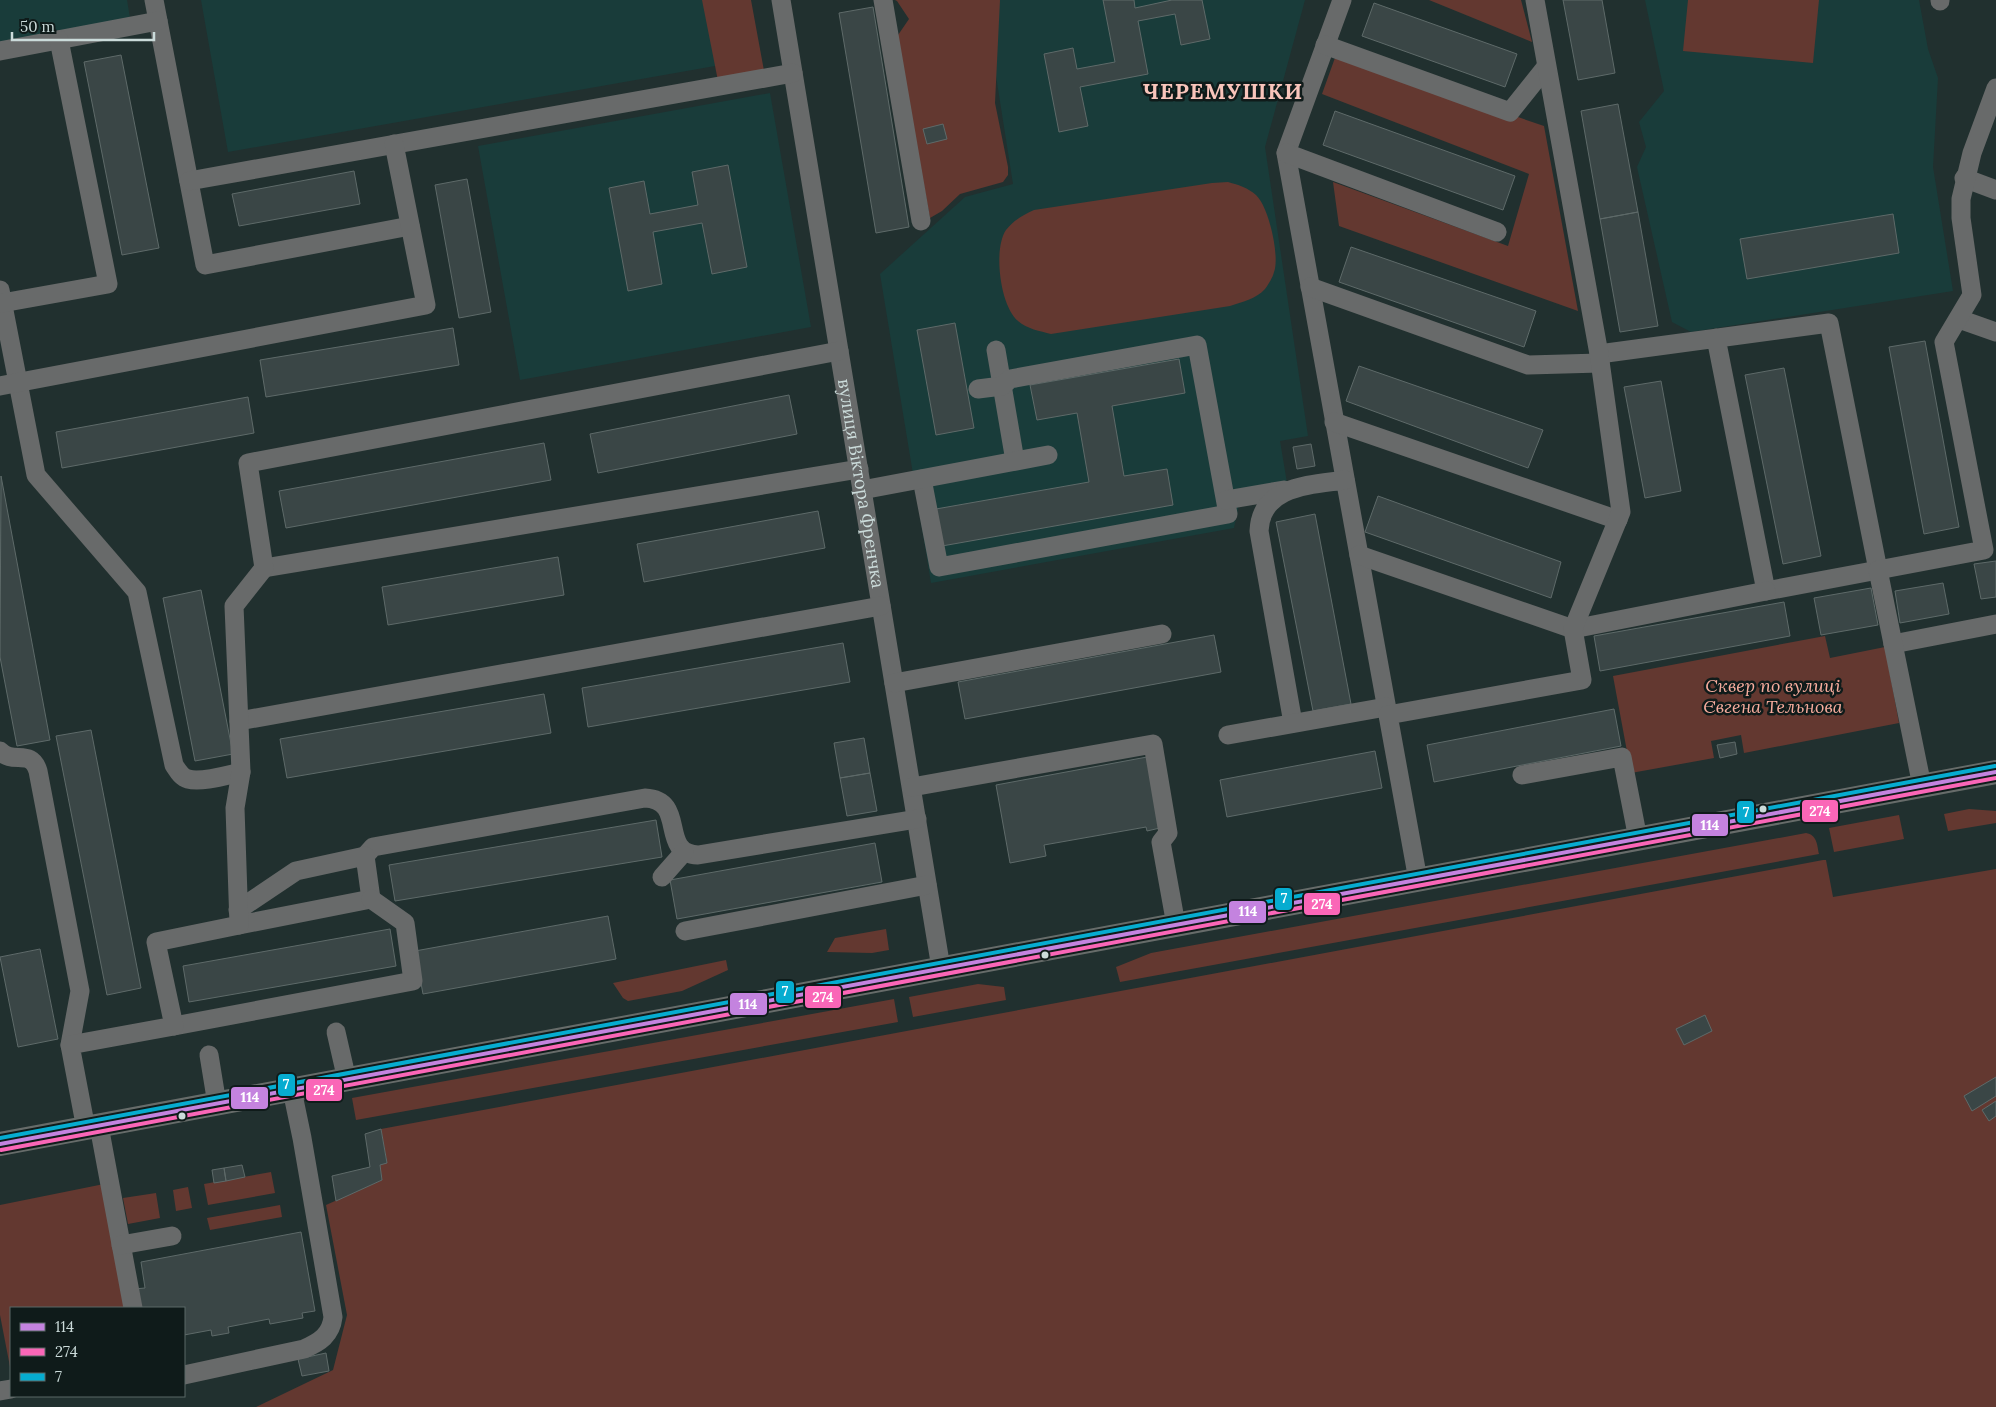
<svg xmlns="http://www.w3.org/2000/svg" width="1996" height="1407" font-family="Lora,serif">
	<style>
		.built { fill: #193c3a }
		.green { fill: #633830 }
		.building { fill: #3a4646; stroke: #5e6a69 }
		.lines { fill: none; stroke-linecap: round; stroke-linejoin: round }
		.minor { stroke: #686a6a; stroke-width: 19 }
		.major { stroke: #676c6a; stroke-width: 24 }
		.bus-1-casing { stroke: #0f1b1a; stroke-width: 8 }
		.bus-2-casing { stroke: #0f1b1a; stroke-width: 8 }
		.bus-3-casing { stroke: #0f1b1a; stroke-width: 8 }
		.bus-1 { stroke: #c483df; stroke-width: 4 }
		.bus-2 { stroke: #fa66b7; stroke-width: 4 }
		.bus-3 { stroke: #06acd0; stroke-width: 4 }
		.bus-dot { fill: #cbdbda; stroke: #0f1b1a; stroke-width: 2 }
		.labels { text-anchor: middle; stroke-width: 5; stroke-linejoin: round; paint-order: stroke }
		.street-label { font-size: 18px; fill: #cbdbda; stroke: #0f1b1a }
		.park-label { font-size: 18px; font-style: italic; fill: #f7ac9d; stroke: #0f1b1a }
		.district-label { font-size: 22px; font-weight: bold; letter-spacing: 1px; fill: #f8c5bb; stroke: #0f1b1a }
		.line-badge { stroke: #0f1b1a; stroke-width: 2 }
		.badge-label { font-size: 14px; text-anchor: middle; font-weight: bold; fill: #fff }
	</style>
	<rect width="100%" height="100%" fill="#21302f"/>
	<!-- built -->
	<path class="built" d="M 0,0 L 127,0 L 130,18 L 0,43 Z
		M 201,0 L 738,0 L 749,60 L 228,152 Z
		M 984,0 L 1305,0 L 1265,147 L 1308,436 L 1280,441 L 1287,483 L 1239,504 L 1234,528 L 931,583 L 880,274 L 965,197 L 1013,184 Z
		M 1645,0 L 1919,0 L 1928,49 L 1938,78 L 1933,167 L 1953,291 L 1691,332 L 1672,322 L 1637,167 L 1646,147 L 1639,122 L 1664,91 Z
		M 770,93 L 811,327 L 520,380 L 478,146 Z"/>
	<!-- green -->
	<path class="green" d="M 702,0 L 751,0 L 767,87 L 720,91 Z
		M 895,0 L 1000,0 L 995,103 L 1008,167 L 1008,175 L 1003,182 L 960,194 L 942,211 L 930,218 L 896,38 L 909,19 L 897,1 Z
		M 1429,0 L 1521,0 L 1532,42 Z
		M 1688,0 L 1819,0 L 1813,63 L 1683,51 Z
		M 1336,55 L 1544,126 L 1578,311 L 1339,226 L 1333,182 L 1508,246 L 1529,174 L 1322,94 Z
		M 1228,182 C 1239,185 1248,188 1256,195 C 1269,207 1280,257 1274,272 C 1273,277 1268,285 1265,289 C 1256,299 1242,302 1230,306 L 1051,334 C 1040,331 1027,329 1018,321 C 1000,306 993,249 1006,230 C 1014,220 1023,215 1034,210 L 1212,183 Z
		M 1825,636 L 1830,658 L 1885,647 L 1899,723 L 1744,753 L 1741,735 L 1711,741 L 1714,758 L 1631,773 L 1613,676 Z
		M 1969,809 L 1996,811 L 1996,823 L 1948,831 L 1944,814 Z
		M 1899,815 L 1904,839 L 1834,852 L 1829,828 Z
		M 1806,833 C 1817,835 1817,844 1819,854 L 1120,982 L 1116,967 L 1151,953 Z
		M 1823,860 L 1826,860 L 1833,897 L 1996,869 L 1996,1407 L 256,1407 L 333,1370 L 347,1315 L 326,1205 L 382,1180 L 380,1165 L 387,1162 L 381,1129 Z
		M 886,929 L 889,950 L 872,953 L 827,952 L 835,938 Z
		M 726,960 L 728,970 L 682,991 L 628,1001 L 623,998 L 613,983 Z
		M 978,984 L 1004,987 L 1006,1000 L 913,1017 L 909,997 Z
		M 894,999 L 898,1022 L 356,1120 L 352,1098 Z
		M 271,1172 L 275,1193 L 208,1205 L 204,1184 Z
		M 104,1184 L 128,1308 L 11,1308 L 11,1372 L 0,1315 L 0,1205 Z
		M 188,1187 L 192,1208 L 176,1211 L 173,1190 Z
		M 156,1193 L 160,1218 L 128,1224 L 123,1198 Z
		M 280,1205 L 282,1217 L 210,1230 L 207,1218 Z"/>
	<!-- building -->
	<path class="building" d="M 1103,0 L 1134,0 L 1135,8 L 1172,0 L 1202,0 L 1210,39 L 1181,45 L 1175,14 L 1138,21 L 1148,74 L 1080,87 L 1088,126 L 1059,132 L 1044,54 L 1073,48 L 1077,69 L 1115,62 Z
		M 1563,0 L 1602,0 L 1615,73 L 1578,80 Z
		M 1374,3 L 1517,54 L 1505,87 L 1362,36 Z
		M 873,7 L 909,227 L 876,233 L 839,13 Z
		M 121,55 L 159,248 L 122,255 L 84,62 Z
		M 1618,104 L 1638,212 L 1600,219 L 1581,111 Z
		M 1335,111 L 1515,176 L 1503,210 L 1323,145 Z
		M 943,124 L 947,139 L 927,144 L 923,129 Z
		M 728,165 L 747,267 L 712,274 L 702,223 L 653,232 L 662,284 L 628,291 L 609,188 L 644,181 L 650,214 L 698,205 L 692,172 Z
		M 354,171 L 360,204 L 239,226 L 232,194 Z
		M 467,179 L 491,312 L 459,318 L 435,185 Z
		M 1638,212 L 1658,326 L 1620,332 L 1600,219 Z
		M 1893,214 L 1899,253 L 1747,279 L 1740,239 Z
		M 1351,247 L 1536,311 L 1524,347 L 1339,282 Z
		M 955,323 L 974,428 L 936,435 L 917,330 Z
		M 453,328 L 459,365 L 266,397 L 260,360 Z
		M 1925,341 L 1959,527 L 1924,534 L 1889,347 Z
		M 1179,359 L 1185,393 L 1112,406 L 1124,476 L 1167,469 L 1173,505 L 942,546 L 936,509 L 1089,482 L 1077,413 L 1037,420 L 1030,385 Z
		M 1359,366 L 1543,430 L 1528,468 L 1346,401 Z
		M 1784,368 L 1821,556 L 1783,564 L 1745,375 Z
		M 1661,381 L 1681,491 L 1645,498 L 1624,387 Z
		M 789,395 L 797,434 L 598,473 L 590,434 Z
		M 248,397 L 254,433 L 62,468 L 56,432 Z
		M 544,443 L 551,480 L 286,528 L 279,491 Z
		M 1311,444 L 1315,466 L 1297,469 L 1293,447 Z
		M 1,476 L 50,740 L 17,746 L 0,657 Z
		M 1378,496 L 1561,562 L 1551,598 L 1365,532 Z
		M 818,511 L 825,548 L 644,582 L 637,544 Z
		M 1315,514 L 1351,704 L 1313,711 L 1276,522 Z
		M 558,557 L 564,595 L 388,625 L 382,587 Z
		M 1996,561 L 1996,597 L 1981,599 L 1974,564 Z
		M 1943,583 L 1949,614 L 1900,623 L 1895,591 Z
		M 1871,588 L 1878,625 L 1821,635 L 1814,598 Z
		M 201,590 L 233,754 L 195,761 L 163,598 Z
		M 1784,602 L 1790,636 L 1600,671 L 1594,636 Z
		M 1214,635 L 1221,672 L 965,719 L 958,682 Z
		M 843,643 L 850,682 L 588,727 L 582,688 Z
		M 544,694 L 551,733 L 287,778 L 280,739 Z
		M 1614,709 L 1621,746 L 1434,782 L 1427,745 Z
		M 91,730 L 141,988 L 107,995 L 56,736 Z
		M 864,738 L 870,773 L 840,778 L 834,743 Z
		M 1735,742 L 1737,754 L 1720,758 L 1717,745 Z
		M 1375,751 L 1382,788 L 1227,817 L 1220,780 Z
		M 1147,757 L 1160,828 L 1147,831 L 1146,827 L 1044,845 L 1046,856 L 1010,863 L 996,785 Z
		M 870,773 L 877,811 L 847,816 L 840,778 Z
		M 656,820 L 662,857 L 395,901 L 389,865 Z
		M 875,843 L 882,882 L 677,919 L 670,880 Z
		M 608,916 L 616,959 L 423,994 L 415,951 Z
		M 390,929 L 396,966 L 189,1002 L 183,966 Z
		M 40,949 L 58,1039 L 18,1047 L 0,957 Z
		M 1705,1015 L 1712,1031 L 1684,1045 L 1676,1029 Z
		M 1996,1077 L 1996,1096 L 1972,1111 L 1964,1096 Z
		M 1996,1101 L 1996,1116 L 1989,1121 L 1982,1110 Z
		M 381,1129 L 387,1163 L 380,1165 L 382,1180 L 336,1201 L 332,1176 L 370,1167 L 365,1134 Z
		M 242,1165 L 245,1177 L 226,1181 L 224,1168 Z
		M 224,1168 L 226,1181 L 214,1183 L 212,1170 Z
		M 301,1232 L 315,1311 L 302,1313 L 303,1318 L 270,1324 L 269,1319 L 228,1327 L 229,1333 L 212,1336 L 211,1330 L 184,1335 L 184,1308 L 138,1308 L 134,1289 L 145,1288 L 141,1262 Z
		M 326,1353 L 329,1371 L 302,1376 L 298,1359 Z"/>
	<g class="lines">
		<!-- minor -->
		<g class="minor">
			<path d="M 154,0 L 205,265 L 410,226"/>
			<path id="s1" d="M 781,0 L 941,968"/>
			<path d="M 883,0 L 921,221"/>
			<path d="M 1342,0 L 1286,153 L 1388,715"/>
			<path d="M 1940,0 L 1940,1"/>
			<path d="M 1325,45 L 1510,112 L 1546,67"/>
			<path d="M 0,51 L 158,21"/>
			<path d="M 1286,153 L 1497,232"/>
			<path d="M 1964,178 L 1996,190"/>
			<path d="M 189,181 L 793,73"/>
			<path d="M 1310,287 L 1528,365 L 1600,363"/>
			<path d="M 0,290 L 36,475 L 137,592 L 174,765 C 178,771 181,777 188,779 C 201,783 227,775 241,772"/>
			<path d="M 2,303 L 108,284 L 59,40"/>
			<path d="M 1959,319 L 1996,332"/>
			<path d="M 996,350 L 1015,461"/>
			<path d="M 1599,354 L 1829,323 L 1878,570 L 1766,591 L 1716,338"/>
			<path d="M 0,386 L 426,305 L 394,144"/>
			<path d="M 1334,422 L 1618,520"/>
			<path d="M 922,479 L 939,567 L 1228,514 L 1197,345 L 1010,379 L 1002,386 L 978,389"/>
			<path d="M 862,490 L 1048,455"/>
			<path d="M 1226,500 L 1284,490"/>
			<path d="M 1359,555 L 1573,629 L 1766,591"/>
			<path d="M 264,568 L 859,469"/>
			<path d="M 1893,644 L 1996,624"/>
			<path d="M 894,683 L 1162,634"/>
			<path d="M 239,721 L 881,606"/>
			<path d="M 1293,723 L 1259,531 C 1261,485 1311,485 1345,480"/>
			<path d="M 1228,735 L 1386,707"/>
			<path d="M 0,751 C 13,765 31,748 38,771 L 80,991 L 70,1045"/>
			<path d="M 1522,775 L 1622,757 L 1638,839"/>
			<path d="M 1922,786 L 1878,570 L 1984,550 L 1944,342 L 1972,295 L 1961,218 L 1961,199 L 1972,153 L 1996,88"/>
			<path d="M 912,787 L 1153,744 L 1168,833 L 1161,842 L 1176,925"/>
			<path d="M 365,856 L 373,847 L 645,798 C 688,800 658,853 698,855 L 917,819"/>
			<path d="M 662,877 L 684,852"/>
			<path d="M 1418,880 L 1388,715 L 1582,680 L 1573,629 L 1621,512 L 1599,354 L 1535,0"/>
			<path d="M 238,910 L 296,871 L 365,856 L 371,899 L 239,925"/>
			<path d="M 685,931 L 927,885"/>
			<path d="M 174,1026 L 413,981 L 405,923 L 371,899"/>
			<path d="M 336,1032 L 347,1080"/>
			<path d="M 209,1055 L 217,1104"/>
			<path d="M 99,1126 L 133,1308"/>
			<path d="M 86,1129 L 70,1045 L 174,1026 L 156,942 L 239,925 L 235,808 L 241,772 L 234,606 L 264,568 L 248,463 L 839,351"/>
			<path d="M 121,1245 L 172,1236"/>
			<path d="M 184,1375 L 304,1349 C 320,1342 331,1335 333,1317 L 302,1138 L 292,1090"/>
			<path d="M 0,1391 L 11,1389"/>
		</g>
		<!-- major -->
		<path class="major" d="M 0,1144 L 1996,772"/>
		<!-- bus-1 casing -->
		<g class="bus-1-casing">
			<path id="bus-1" d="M 0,1144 L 1996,772"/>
		</g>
		<!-- bus-2 casing -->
		<g class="bus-2-casing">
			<path id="bus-2" d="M 1,1150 L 1996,778"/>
		</g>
		<!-- bus-3 casing -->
		<g class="bus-3-casing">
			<path id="bus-3" d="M 0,1138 L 1995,766"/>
		</g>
		<!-- bus-1 -->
		<use href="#bus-1" class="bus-1"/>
		<!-- bus-2 -->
		<use href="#bus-2" class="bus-2"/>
		<!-- bus-3 -->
		<use href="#bus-3" class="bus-3"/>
	</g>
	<!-- markers -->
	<g class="bus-dot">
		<circle cx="1763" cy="809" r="4.5"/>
		<circle cx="1045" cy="955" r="4.5"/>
		<circle cx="182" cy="1116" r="4.5"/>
	</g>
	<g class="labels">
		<!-- street labels -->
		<g class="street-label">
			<text dy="6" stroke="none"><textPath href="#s1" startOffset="490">вулиця Віктора Френчка</textPath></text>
		</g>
		<!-- park labels -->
		<g class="park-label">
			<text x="1773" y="692">Сквер по вулиці<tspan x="1773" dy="21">Євгена Тельнова</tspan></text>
		</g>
		<!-- district labels -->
		<g class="district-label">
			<text x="1223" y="99">ЧЕРЕМУШКИ</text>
		</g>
	</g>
	<g class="line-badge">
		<rect x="1801" y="799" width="38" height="24" rx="5" fill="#fa66b7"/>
		<rect x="1736" y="800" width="19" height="24" rx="5" fill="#06acd0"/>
		<rect x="1691" y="813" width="38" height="24" rx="5" fill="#c483df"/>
		<rect x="1274" y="887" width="19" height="24" rx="5" fill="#06acd0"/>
		<rect x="1303" y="892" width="38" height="24" rx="5" fill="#fa66b7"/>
		<rect x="1228" y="900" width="39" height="24" rx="5" fill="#c483df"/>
		<rect x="775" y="980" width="20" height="24" rx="5" fill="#06acd0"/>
		<rect x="804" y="985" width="38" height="24" rx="5" fill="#fa66b7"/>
		<rect x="729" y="992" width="39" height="24" rx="5" fill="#c483df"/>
		<rect x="277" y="1073" width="19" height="24" rx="5" fill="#06acd0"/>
		<rect x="305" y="1078" width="38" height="24" rx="5" fill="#fa66b7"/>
		<rect x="230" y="1086" width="39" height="24" rx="5" fill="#c483df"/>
	</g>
	<g class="badge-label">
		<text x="1820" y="816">274</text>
		<text x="1746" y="817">7</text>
		<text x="1710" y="830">114</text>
		<text x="1284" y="903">7</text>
		<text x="1322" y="909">274</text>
		<text x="1248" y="916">114</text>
		<text x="785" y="996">7</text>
		<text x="823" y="1002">274</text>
		<text x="748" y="1009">114</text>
		<text x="286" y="1089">7</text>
		<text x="324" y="1095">274</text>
		<text x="250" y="1102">114</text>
	</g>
	<!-- legend -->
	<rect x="10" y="1307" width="175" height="90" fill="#0f1b1a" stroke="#5a6867"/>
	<rect x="20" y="1323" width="25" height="8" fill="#c483df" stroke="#5a6867"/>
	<text x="55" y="1332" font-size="15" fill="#cbdbda">114</text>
	<rect x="20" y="1348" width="25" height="8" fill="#fa66b7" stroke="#5a6867"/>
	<text x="55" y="1357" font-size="15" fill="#cbdbda">274</text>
	<rect x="20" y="1373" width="25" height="8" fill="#06acd0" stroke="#5a6867"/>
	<text x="55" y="1382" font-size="15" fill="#cbdbda">7</text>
	<!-- scale -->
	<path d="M12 32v8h142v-8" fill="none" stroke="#cbdbda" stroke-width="2.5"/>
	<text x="20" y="32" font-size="15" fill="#cbdbda" stroke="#0f1b1a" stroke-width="4" paint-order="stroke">50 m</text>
</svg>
